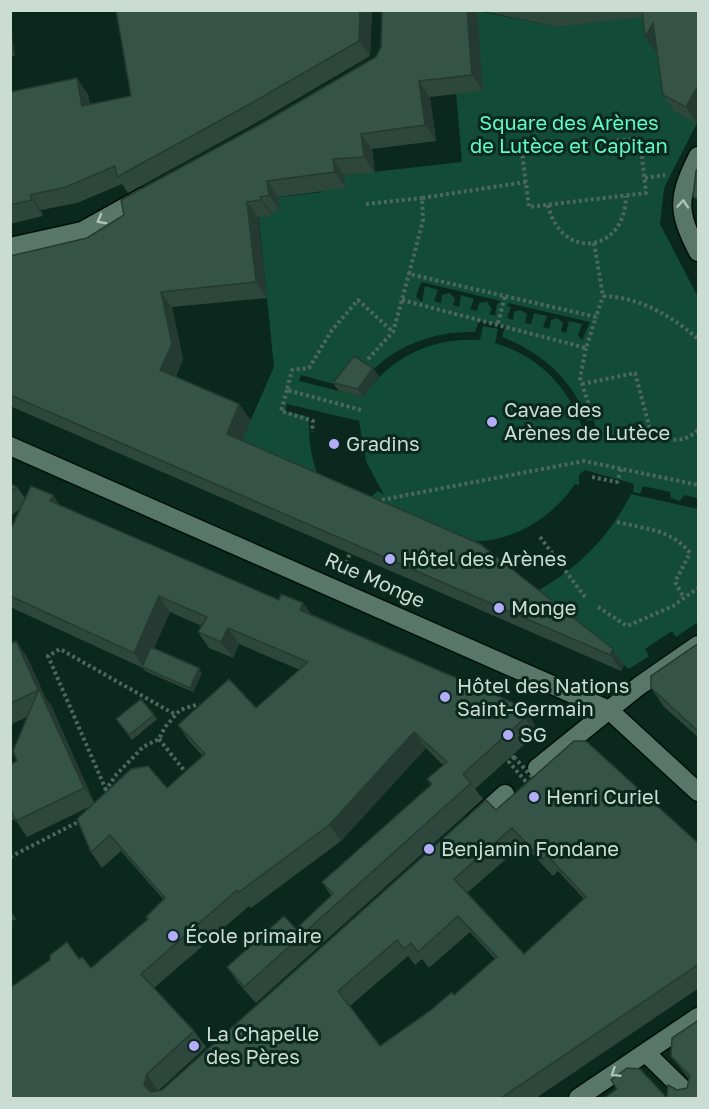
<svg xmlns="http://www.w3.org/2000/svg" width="709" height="1109" font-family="'Golos Text',sans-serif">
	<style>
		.green { fill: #124b38; fill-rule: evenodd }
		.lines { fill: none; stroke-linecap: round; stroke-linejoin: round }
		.pedestrian-casing { stroke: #001009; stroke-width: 21 }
		.minor-casing { stroke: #001009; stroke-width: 21 }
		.secondary-casing { stroke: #001009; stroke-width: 21 }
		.path { stroke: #4e675e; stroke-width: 4; stroke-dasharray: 3 3; stroke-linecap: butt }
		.pedestrian { stroke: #58776a; stroke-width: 18 }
		.minor { stroke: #58776a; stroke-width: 18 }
		.secondary { stroke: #58776a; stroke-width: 18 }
		.wall { fill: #2e473d; fill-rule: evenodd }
		.shaded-wall { fill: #253a32 }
		.building { fill: #355347; stroke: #253a32; stroke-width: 1.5; fill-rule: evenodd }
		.oneway { stroke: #aec3ba }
		.poi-dot { fill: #b5acf8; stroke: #0a281e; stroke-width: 2 }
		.labels { text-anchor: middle; stroke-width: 6; stroke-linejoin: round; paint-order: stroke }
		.park-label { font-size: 20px; fill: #61fac6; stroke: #0a281e }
		.poi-label { font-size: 20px; fill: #cbdcd4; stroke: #0a281e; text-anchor: start }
		.street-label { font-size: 20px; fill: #cbdcd4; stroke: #0a281e }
	</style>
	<rect width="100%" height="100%" fill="#0a281e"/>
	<!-- green -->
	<path class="green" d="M 449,11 L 478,11 L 557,27 L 682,11 L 698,76 L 698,121 L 664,188 L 660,224 L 698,297 L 698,504 L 697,498 L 684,495 L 680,501 L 671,498 L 670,492 L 643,486 L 640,494 L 633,492 L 634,484 L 585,470 L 579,475 L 579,485 L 575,484 C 550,521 504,548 457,540 C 447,538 436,532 427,528 C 405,520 384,512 362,504 L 378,491 L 384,495 L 366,461 L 359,421 L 287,404 L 286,411 L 309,417 C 308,443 312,462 322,487 L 238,449 L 274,367 L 257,200 L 322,192 L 319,178 L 462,162 ZM 421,282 L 501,301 L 497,304 L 495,316 L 489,314 L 492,309 L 487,302 L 479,303 L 477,311 L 470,309 L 474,299 L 461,295 L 459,307 L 453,305 L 455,299 L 450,293 L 442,295 L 441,303 L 434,301 L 438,290 L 425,286 L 422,302 L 416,297 ZM 508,303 L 590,322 L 582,340 L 578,335 L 582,324 L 569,321 L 566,333 L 561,331 L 563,323 L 557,318 L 551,320 L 549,329 L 543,327 L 547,316 L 534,313 L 531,324 L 525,323 L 527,314 L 520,310 L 514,312 L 513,320 L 507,318 L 511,307 L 507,306 ZM 479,321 L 505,326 L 502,337 C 541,352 574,380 587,421 L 594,420 L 595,426 L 583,429 C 568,386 538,356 495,343 L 498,329 L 483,326 L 480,340 C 432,337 390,357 363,397 L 299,381 L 301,375 C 314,378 333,386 346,384 C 363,382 376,366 388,357 C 414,339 444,331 475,332 Z
		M 631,494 L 698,509 L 698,622 L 676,637 L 672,631 L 645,649 L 649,656 L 629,669 L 534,593 C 578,568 608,539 631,494 Z"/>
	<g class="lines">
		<!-- pedestrian casing -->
		<g class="pedestrian-casing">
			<path id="pedestrian" d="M 10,247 L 82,231 L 143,197
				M 537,768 L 609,710
				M 475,821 L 505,794"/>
		</g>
		<!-- minor casing -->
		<g class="minor-casing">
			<path id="minor" d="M 698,156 C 677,198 677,211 698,252
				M 609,710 L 639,686 L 698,645
				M 646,1053 L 692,1098
				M 578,1098 L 698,1017"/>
		</g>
		<!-- secondary casing -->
		<g class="secondary-casing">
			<path id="secondary" d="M 10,446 L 609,710 L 698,792"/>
		</g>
		<!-- path -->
		<path class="path" d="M 640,138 L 646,193 L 529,207 L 522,152 Z
			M 645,178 L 665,175
			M 526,182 L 422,198 L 423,220 L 409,274 L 596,317 L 603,296
			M 366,204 L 422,198
			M 548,205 C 561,261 625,254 626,196
			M 594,243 L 603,296 C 639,297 672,316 698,339
			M 402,300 L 586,348 L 596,317
			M 498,323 L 505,296
			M 586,348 L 580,378 L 593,417
			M 368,359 L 393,332 L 409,274
			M 582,384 L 635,373 L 650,429 C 668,441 681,445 698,430
			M 287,390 L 281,411 L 313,421 L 312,432
			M 361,410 L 287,390 L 292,370 L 309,368 L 332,330 L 358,300 L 393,332
			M 592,477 L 617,482 L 621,469
			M 376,501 L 584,461 L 698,485
			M 617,522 C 645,529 671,529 690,553 L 675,582 L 684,598
			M 540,537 L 585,597
			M 346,563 L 350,553
			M 598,607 L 627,626 L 673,606 L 698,588
			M 159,739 L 187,774
			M 514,757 L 544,790 L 538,796 L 509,762 Z
			M 106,790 L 48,656 L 60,649 L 176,715
			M 105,791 L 116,775 L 143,747 L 159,739 L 165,727 L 180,710 L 199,704
			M 10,857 L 82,820"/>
		<!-- pedestrian -->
		<use href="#pedestrian" class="pedestrian"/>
		<!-- minor -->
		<use href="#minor" class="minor"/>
		<!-- secondary -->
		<use href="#secondary" class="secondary"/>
	</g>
	<!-- wall -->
	<path class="wall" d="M 372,10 L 370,56 L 261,120 L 128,193 L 122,184 L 77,203 L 41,210 L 43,216 L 10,224 L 10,92 L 88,94 L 90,104 L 131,96 Z
		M 477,10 L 483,91 L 430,97 L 436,141 L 372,149 L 375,173 L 344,175 L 346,188 L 278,197 L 280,211 L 271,212 L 272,216 L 258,217 L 267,298 L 172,307 L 183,359 L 176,376 L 251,420 L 242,440 L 480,544 L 624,665 L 621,671 L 10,406 L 10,256 L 87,238 L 124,215 L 261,124 L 376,57 L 381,47 Z
		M 478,10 L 699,10 L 699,121 L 697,123 L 674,111 L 663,95 L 657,51 L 656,53 L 645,37 L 643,17 L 557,27 Z
		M 10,24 L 15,56 L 10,56 Z
		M 379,376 L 363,397 L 339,391 L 333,383 Z
		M 10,484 L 17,487 L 25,498 L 59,505 L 279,600 L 303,603 L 311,614 L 523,707 L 534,723 L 536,734 L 475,789 L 483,799 L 256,1003 L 238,983 L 227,967 L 296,929 L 331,896 L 322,882 L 431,785 L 427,779 L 443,765 L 426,748 L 341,841 L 251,908 L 249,906 L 154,988 L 194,1031 L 206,1047 L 158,1091 L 162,1090 L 496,810 L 699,844 L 699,988 L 536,1098 L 10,1098 L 79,959 L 91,968 L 148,919 L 163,899 L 121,851 L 102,868 L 91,852 L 89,807 L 27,837 L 15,819 L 10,821 L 10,765 L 17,761 L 27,717 L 10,725 L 10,644 L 16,641 L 27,657 L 45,697 L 51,705 L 94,803 L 167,788 L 203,756 L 189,741 L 178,725 L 256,708 L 300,670 L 239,644 L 233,658 L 209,648 L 198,632 L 202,626 L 170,612 L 154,648 L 202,673 L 193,692 L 145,671 L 143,668 L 10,607 L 10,531 L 20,509 L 10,516 ZM 523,844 L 553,876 L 558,871 L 584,899 L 524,954 L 467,893 ZM 470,932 L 495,959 L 454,995 L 380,1046 L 350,1006 L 408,956 L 415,965 L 422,959 L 429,968 Z
		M 699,643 L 699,738 L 664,707 L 651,688 Z
		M 141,699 L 157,719 L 132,740 L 119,723 Z
		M 10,910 L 16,919 L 10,922 Z
		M 699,1020 L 699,1098 L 604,1098 L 617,1089 L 667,1098 L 677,1090 L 687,1088 L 689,1079 L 671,1056 Z"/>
	<!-- shaded-wall -->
	<path class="shaded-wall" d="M 360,10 L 372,10 L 370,56 L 359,41 Z
		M 467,10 L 477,10 L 483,91 L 472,75 Z
		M 653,23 L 664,39 L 656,53 L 645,37 Z
		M 10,24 L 15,56 L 10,49 Z
		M 77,78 L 88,94 L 93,122 L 82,106 Z
		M 419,81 L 430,97 L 436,141 L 425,125 Z
		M 699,84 L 699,121 L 697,123 L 686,107 Z
		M 361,134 L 372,149 L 375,173 L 364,157 Z
		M 333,159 L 344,175 L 346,188 L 335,172 Z
		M 267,181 L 278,197 L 280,211 L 269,195 Z
		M 30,195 L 41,210 L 43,216 L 32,200 Z
		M 260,197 L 271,212 L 272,216 L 261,200 Z
		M 247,202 L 258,217 L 267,298 L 256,282 Z
		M 161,292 L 172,307 L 183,359 L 171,386 L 160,370 Z
		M 373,368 L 379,376 L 363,397 L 358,389 Z
		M 239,404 L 251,420 L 238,449 L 227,434 Z
		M 53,495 L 64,511 L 50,501 Z
		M 159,596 L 170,612 L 145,669 L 134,653 Z
		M 303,603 L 314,619 L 300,610 Z
		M 228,628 L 239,644 L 233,658 L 221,642 Z
		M 16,641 L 27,657 L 45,697 L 51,705 L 95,804 L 84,788 Z
		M 613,649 L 624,665 L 621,671 L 610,655 Z
		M 199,668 L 202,673 L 193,692 L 190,688 Z
		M 523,707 L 534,723 L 536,734 L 525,718 Z
		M 414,732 L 426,748 L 341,841 L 329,825 Z
		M 147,1074 L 158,1090 L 156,1098 L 144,1085 Z"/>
	<!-- building -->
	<path class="building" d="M 116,10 L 360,10 L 359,41 L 250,104 L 117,177 L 115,166 L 66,187 L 30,195 L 32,200 L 10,205 L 10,92 L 77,78 L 82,106 L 131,96 Z
		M 382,10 L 467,10 L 472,75 L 419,81 L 425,125 L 361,134 L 364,157 L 333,159 L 335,172 L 267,181 L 269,195 L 260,197 L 261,200 L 247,202 L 256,282 L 161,292 L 172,344 L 160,370 L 239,404 L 227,434 L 480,544 L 613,649 L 610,655 L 10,395 L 10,256 L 87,238 L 124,215 L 121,200 L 261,124 L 376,57 L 381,47 Z
		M 642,10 L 699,10 L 699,84 L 686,107 L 663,95 L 653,23 L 645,37 Z
		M 699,167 L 699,200 L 693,197 L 696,171 Z
		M 354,356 L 373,368 L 358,389 L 333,383 Z
		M 10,484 L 17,487 L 10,492 Z
		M 31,486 L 53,495 L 50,501 L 279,600 L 281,594 L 303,603 L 300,610 L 523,707 L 525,718 L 463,774 L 471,783 L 244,987 L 227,967 L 284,916 L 296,929 L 333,894 L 322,882 L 432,784 L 427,779 L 447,762 L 414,732 L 329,825 L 239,892 L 237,890 L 141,974 L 194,1031 L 147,1074 L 144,1085 L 151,1092 L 162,1090 L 486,800 L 496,810 L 574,741 L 586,741 L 699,844 L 699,964 L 501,1098 L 10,1098 L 10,988 L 50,960 L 50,955 L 67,942 L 79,959 L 82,957 L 91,968 L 148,919 L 146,917 L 165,898 L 110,835 L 91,852 L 77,819 L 131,769 L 148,766 L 167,788 L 205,754 L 178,725 L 229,679 L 256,708 L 308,662 L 228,628 L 221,642 L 198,632 L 207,617 L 159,596 L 134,653 L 10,596 L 10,531 ZM 512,828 L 542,860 L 547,855 L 586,897 L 524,954 L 454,879 ZM 458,916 L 497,957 L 454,995 L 452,992 L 431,1010 L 380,1046 L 338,991 L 397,940 L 404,949 L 411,943 L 418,952 Z
		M 16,641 L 38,690 L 10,704 L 10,644 Z
		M 699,643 L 699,732 L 651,688 L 651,676 Z
		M 151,647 L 199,668 L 190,688 L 142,667 Z
		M 39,689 L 84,788 L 16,821 L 10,808 L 10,765 L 17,761 L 13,751 Z
		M 141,699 L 154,715 L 129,735 L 116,719 Z
		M 699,1020 L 699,1098 L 604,1098 L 617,1089 L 611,1080 L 627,1068 L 640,1069 L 667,1098 L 668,1085 L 677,1090 L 687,1088 L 690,1076 L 671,1056 L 672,1038 Z"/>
	<!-- one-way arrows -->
	<defs><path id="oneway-chevron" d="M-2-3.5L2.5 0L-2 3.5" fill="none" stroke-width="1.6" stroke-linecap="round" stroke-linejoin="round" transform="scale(1.5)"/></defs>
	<g class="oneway">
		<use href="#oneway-chevron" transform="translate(683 204) rotate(-85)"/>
		<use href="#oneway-chevron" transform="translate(101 220) rotate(151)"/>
		<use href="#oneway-chevron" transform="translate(615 1073) rotate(146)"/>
	</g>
	<!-- markers -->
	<g class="poi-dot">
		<circle cx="492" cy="422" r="6"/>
		<circle cx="334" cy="444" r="6"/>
		<circle cx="390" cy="559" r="6"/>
		<circle cx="499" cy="608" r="6"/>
		<circle cx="445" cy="697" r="6"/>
		<circle cx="508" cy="735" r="6"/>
		<circle cx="534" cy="797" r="6"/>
		<circle cx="429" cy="849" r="6"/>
		<circle cx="173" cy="936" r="6"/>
		<circle cx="194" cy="1046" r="6"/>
	</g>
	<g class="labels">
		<!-- park labels -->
		<g class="park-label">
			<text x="569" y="130">Square des Arènes<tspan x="569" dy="23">de Lutèce et Capitan</tspan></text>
		</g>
		<!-- poi labels -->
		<g class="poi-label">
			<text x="504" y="417">Cavae des<tspan x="504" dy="23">Arènes de Lutèce</tspan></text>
			<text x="346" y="451">Gradins</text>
			<text x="402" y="566">Hôtel des Arènes</text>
			<text x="511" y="615">Monge</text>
			<text x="457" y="693">Hôtel des Nations<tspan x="457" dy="23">Saint-Germain</tspan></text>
			<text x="520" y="742">SG</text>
			<text x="546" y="804">Henri Curiel</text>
			<text x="441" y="856">Benjamin Fondane</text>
			<text x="185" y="943">École primaire</text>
			<text x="206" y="1041">La Chapelle<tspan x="206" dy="23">des Pères</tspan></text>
		</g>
		<!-- street labels -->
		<g class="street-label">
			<text transform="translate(375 580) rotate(24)" y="7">Rue Monge</text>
		</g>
	</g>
	<!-- border -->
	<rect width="709" height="1109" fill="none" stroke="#cbdcd4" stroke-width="24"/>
</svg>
